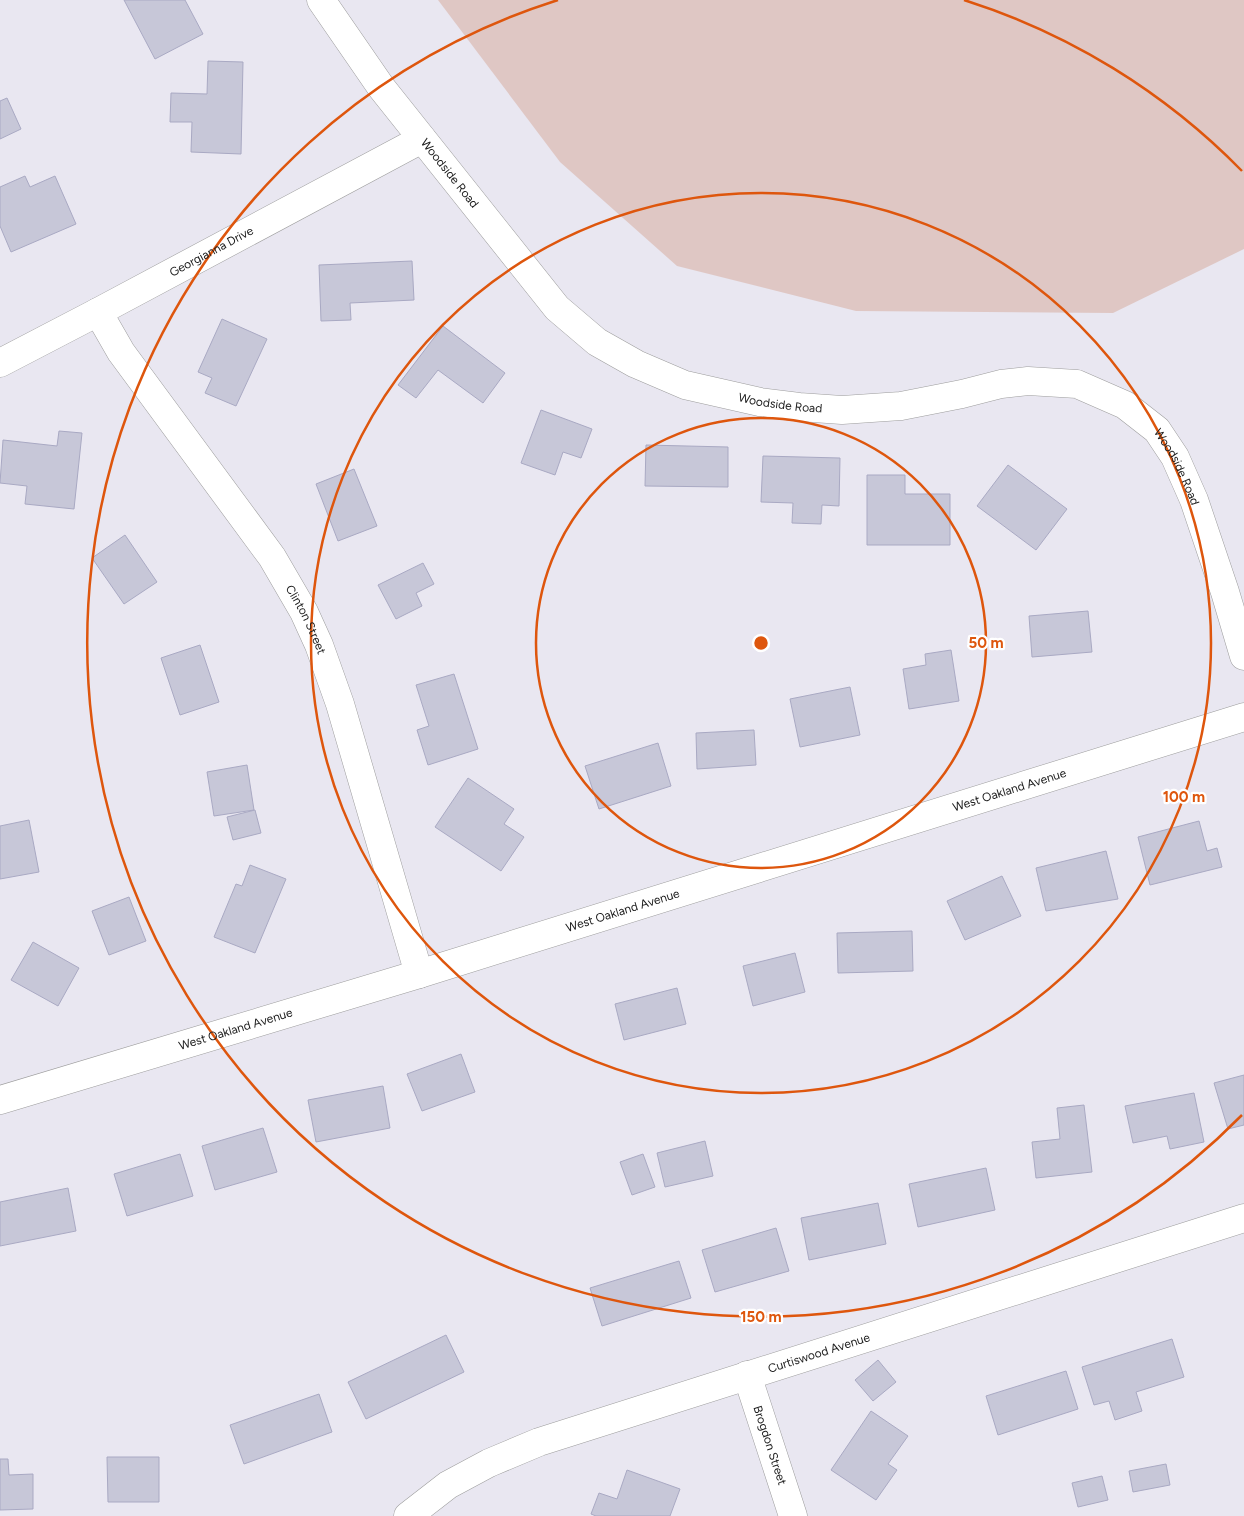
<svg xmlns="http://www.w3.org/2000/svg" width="1244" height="1516" font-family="Figtree,sans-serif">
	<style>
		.wetland { fill: #dfc7c4 }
		.building { fill: #c7c7d8; stroke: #a9a9c3 }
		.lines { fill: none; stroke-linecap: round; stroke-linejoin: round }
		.minor-casing { stroke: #9d9d9d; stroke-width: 29 }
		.minor { stroke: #fff; stroke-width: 28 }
		.ring { fill: none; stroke: #de560d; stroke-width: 2.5 }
		.labels { text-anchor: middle; stroke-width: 4.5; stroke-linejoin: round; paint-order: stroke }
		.street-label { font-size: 12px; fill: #202020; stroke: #fff }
		.centre { fill: #de560d; stroke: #fff; stroke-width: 2.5 }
		.ring-label { font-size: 15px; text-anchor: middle; font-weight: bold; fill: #de560d; stroke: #fff; stroke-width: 4.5; stroke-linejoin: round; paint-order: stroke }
	</style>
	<rect width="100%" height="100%" fill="#e9e7f1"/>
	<!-- wetland -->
	<path class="wetland" d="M 438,0 L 1244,0 L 1244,249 L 1113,313 L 856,311 L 677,266 L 560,162 Z"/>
	<!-- building -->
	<path class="building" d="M 124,0 L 185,0 L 203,34 L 155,59 Z
		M 208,61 L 243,62 L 241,154 L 191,152 L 192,122 L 170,122 L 171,93 L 207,94 Z
		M 7,98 L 21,129 L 0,139 L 0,101 Z
		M 25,176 L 30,187 L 55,176 L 76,224 L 11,252 L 0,226 L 0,187 Z
		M 412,261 L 414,300 L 350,303 L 351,320 L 321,321 L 319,265 Z
		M 222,319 L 267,339 L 236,406 L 205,393 L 212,378 L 198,372 Z
		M 443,326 L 505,373 L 483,403 L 438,370 L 416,398 L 398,385 Z
		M 541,410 L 592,429 L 581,458 L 563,452 L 555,475 L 521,463 Z
		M 59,431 L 82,433 L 74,509 L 25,504 L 27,486 L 0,483 L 3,440 L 57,446 Z
		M 646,445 L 728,447 L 728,487 L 645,486 Z
		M 763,456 L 840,458 L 839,506 L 822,505 L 821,524 L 792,523 L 793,503 L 761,502 Z
		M 1008,465 L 1067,509 L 1036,550 L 977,506 Z
		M 354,469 L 377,526 L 338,541 L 316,484 Z
		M 867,475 L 905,475 L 905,494 L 950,494 L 950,545 L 867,545 Z
		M 125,535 L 157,582 L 124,604 L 92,558 Z
		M 423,563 L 434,584 L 416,593 L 422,606 L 396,619 L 378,585 Z
		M 1088,611 L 1092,652 L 1032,657 L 1029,616 Z
		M 200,645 L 219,702 L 180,715 L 161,658 Z
		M 951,650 L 959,701 L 909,709 L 903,669 L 926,665 L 925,654 Z
		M 454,674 L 478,749 L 428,765 L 417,730 L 429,726 L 416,685 Z
		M 850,687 L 860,735 L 800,747 L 790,699 Z
		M 754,730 L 756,765 L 697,769 L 696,733 Z
		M 658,743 L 671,786 L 599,809 L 585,766 Z
		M 247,765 L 254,810 L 214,816 L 207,772 Z
		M 468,778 L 514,809 L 504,824 L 524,837 L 501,871 L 435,827 Z
		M 255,810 L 261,833 L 233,840 L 227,817 Z
		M 29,820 L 39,872 L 0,879 L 0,826 Z
		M 1199,821 L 1207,851 L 1217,848 L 1222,867 L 1150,885 L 1138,837 Z
		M 1106,851 L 1118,899 L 1046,911 L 1036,868 Z
		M 250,865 L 286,879 L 255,953 L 214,937 L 236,884 L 242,886 Z
		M 1002,876 L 1021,916 L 965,940 L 947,901 Z
		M 129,897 L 146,941 L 109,955 L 92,911 Z
		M 912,931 L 913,971 L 838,973 L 837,933 Z
		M 33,942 L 79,968 L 58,1006 L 11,980 Z
		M 795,953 L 805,992 L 753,1006 L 743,966 Z
		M 677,988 L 686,1024 L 624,1040 L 615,1004 Z
		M 461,1054 L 475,1092 L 422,1111 L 407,1074 Z
		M 1244,1075 L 1244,1125 L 1228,1129 L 1214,1083 Z
		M 383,1086 L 390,1128 L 316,1142 L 308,1100 Z
		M 1194,1093 L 1204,1142 L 1170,1149 L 1167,1136 L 1133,1143 L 1125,1106 Z
		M 1084,1105 L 1092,1172 L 1036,1178 L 1032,1142 L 1060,1139 L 1057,1108 Z
		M 263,1128 L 277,1172 L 215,1190 L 202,1146 Z
		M 705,1141 L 713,1176 L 665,1187 L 657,1153 Z
		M 180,1154 L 193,1196 L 127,1216 L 114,1174 Z
		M 643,1154 L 655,1187 L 632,1195 L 620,1162 Z
		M 986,1168 L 995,1210 L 918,1227 L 909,1184 Z
		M 68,1188 L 76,1231 L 0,1246 L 0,1202 Z
		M 878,1203 L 886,1244 L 809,1260 L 801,1218 Z
		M 776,1228 L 789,1271 L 715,1292 L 702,1250 Z
		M 679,1261 L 691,1298 L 602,1326 L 590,1288 Z
		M 446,1335 L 464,1372 L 366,1419 L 348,1382 Z
		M 1172,1339 L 1184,1377 L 1136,1392 L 1142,1411 L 1115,1420 L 1109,1401 L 1094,1405 L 1082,1367 Z
		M 878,1360 L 896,1382 L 873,1401 L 855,1380 Z
		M 1066,1371 L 1078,1409 L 998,1435 L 986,1396 Z
		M 319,1394 L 332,1432 L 244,1464 L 230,1425 Z
		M 871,1411 L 908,1436 L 888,1464 L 897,1470 L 876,1500 L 831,1470 Z
		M 107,1457 L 159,1457 L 159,1502 L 108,1502 Z
		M 0,1459 L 8,1459 L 9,1475 L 33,1474 L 33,1509 L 0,1510 Z
		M 1166,1464 L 1170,1485 L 1133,1492 L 1129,1471 Z
		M 627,1470 L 680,1489 L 670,1516 L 596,1516 L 591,1514 L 599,1493 L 617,1499 Z
		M 1102,1476 L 1108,1500 L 1078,1507 L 1072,1483 Z"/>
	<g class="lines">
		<!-- minor casing -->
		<g class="minor-casing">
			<g id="minor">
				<path id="s1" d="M 321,0 L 381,87 L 557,308 L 597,342 L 636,364 L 685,385 L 760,402 L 799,407 L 842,410 L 901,406 L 962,394 L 1001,384 L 1028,381 L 1077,384 L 1125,405 L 1157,430 L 1175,457 L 1194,500 L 1225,592 L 1244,656"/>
				<path id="s2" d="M 98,312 L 121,352 L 272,557 L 304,612 L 319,645 L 340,704 L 419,974"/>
				<path id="s3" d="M 0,363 L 98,312 L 422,139"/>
				<path id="s4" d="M 0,1100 L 419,974 L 1244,717"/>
				<path id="s5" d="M 747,1375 L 793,1516"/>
				<path id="s6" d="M 408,1516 L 448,1485 L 489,1463 L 539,1442 L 1244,1218"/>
			</g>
		</g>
		<!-- minor -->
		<use href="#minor" class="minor"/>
	</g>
	<!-- distance rings -->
	<g class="ring">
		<circle cx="761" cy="643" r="225"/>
		<circle cx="761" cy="643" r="450"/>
		<path d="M1242 1115A674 674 0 1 1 558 0M964 0A674 674 0 0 1 1242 171"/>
	</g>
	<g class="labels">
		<!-- street labels -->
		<g class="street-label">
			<text dy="4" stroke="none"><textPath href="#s1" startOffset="216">Woodside Road</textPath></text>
			<text dy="4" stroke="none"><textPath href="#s3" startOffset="239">Georgianna Drive</textPath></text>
			<text dy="4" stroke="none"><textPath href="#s1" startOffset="636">Woodside Road</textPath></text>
			<text dy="4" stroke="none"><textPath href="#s1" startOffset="1071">Woodside Road</textPath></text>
			<text dy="4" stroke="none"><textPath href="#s2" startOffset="372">Clinton Street</textPath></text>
			<text dy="4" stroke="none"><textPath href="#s4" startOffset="1056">West Oakland Avenue</textPath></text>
			<text dy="4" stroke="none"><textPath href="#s4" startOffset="651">West Oakland Avenue</textPath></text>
			<text dy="4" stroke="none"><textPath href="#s4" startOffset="246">West Oakland Avenue</textPath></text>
			<text dy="4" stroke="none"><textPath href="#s6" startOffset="445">Curtiswood Avenue</textPath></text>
			<text dy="4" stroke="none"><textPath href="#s5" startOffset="74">Brogdon Street</textPath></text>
		</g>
	</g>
	<circle cx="761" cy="643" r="8" class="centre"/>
	<g class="ring-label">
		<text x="986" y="648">50 m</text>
		<text x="1184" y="802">100 m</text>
		<text x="761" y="1322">150 m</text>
	</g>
</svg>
